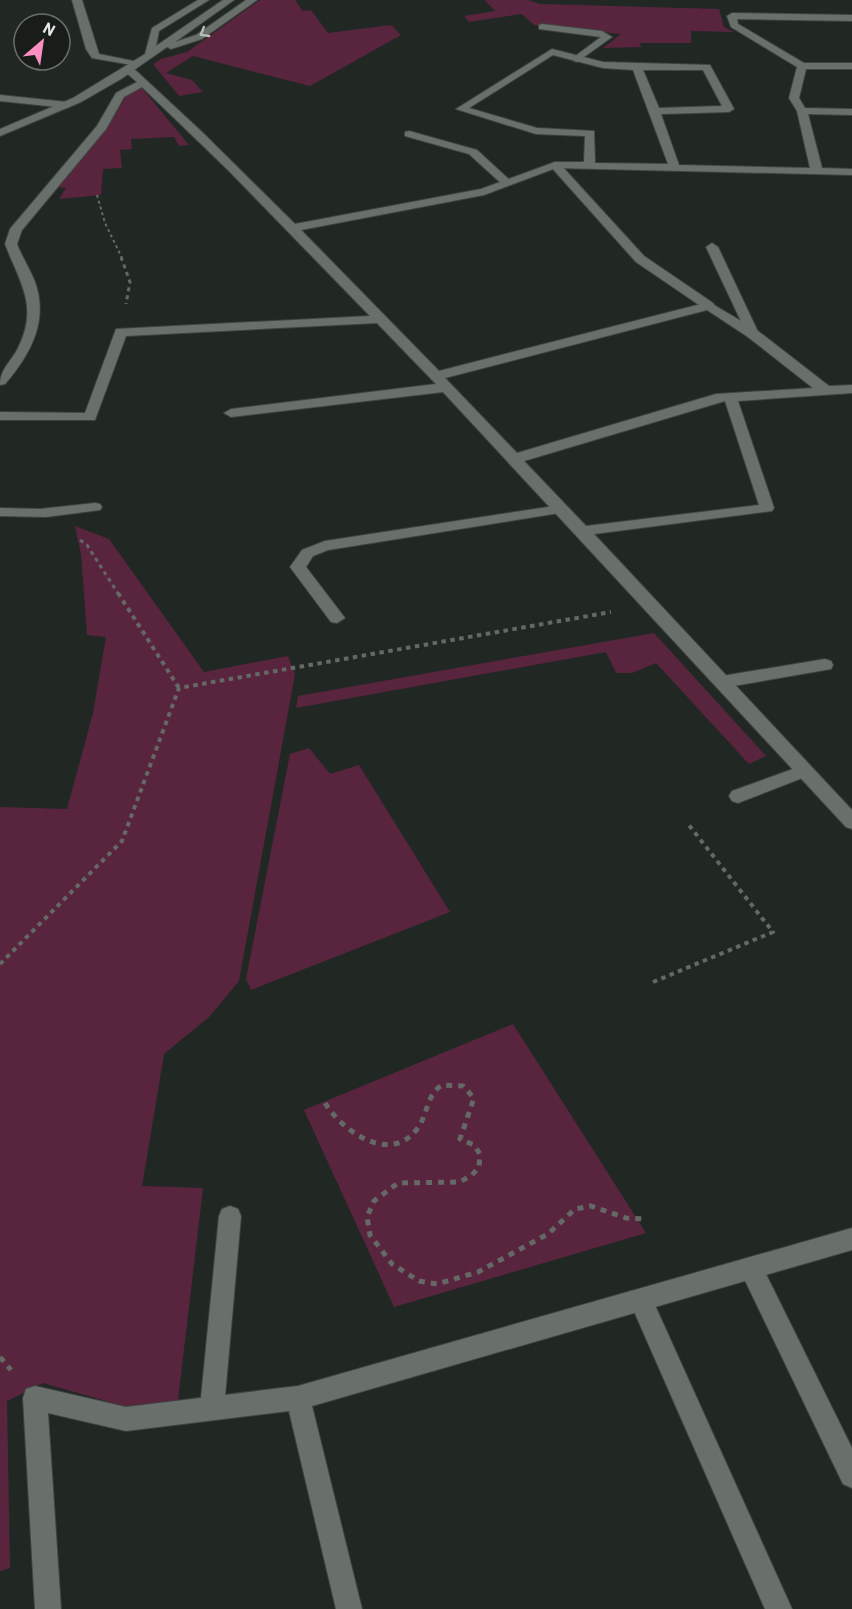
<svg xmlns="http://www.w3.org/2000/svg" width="852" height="1609" font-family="Barlow,sans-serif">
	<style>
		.green { fill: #59253e }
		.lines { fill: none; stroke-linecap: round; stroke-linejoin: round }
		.service-casing { stroke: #3f4441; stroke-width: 2 }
		.minor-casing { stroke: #3f4441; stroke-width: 2 }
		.tertiary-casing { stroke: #3f4441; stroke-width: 2 }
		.path-far3 { stroke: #646965; stroke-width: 2; stroke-dasharray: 3 3; stroke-linecap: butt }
		.path-far2 { stroke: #646965; stroke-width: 3; stroke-dasharray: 4 4; stroke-linecap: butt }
		.path-far1 { stroke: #646965; stroke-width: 4; stroke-dasharray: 4.5 4.5; stroke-linecap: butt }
		.path { stroke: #646965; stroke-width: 5; stroke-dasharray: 6 6; stroke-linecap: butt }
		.service { fill: #69706b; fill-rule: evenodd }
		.minor { fill: #69706b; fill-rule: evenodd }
		.tertiary { fill: #69706b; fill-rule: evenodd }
		.oneway { stroke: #b9bdba }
	</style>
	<rect width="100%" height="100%" fill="#212723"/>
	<!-- green -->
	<path class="green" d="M 260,0 L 295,0 L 303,11 L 311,10 L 328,33 L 391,25 L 401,35 L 310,86 L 193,56 L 166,73 L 192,80 L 203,92 L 179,96 L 153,64 L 161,59 L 187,52 Z
		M 485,0 L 528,0 L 540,4 L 719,9 L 724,27 L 734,32 L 691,31 L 691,43 L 640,43 L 641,47 L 603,48 L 621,34 L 534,25 L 522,14 L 469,22 L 464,16 L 495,11 Z
		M 141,87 L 189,145 L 179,146 L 174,137 L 131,139 L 132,149 L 120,150 L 122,168 L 103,169 L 101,195 L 59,199 L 66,188 L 56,187 L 107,127 L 126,96 Z
		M 75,526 L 109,539 L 204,672 L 288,656 L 295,674 L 239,981 L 209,1017 L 164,1054 L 142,1186 L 203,1188 L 178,1400 L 127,1407 L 43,1383 L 7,1401 L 10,1568 L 0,1571 L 0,807 L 67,809 L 93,713 L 106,637 L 87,635 L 81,554 Z
		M 654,633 L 766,756 L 749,764 L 656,663 L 632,673 L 616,673 L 606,652 L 296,708 L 298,696 Z
		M 309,748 L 330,774 L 359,765 L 450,912 L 251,990 L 246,979 L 290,754 Z
		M 513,1024 L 646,1233 L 394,1307 L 304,1110 Z"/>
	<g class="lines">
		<!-- service casing -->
		<g class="service-casing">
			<path id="service" d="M 542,24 L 602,31 L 612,37 L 577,62 L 574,61 L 574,57 L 601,37 L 539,29 L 539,25 Z
				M 0,95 L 67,102 L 72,105 L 67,108 L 0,101 Z
				M 409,131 L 477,150 L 513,183 L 511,185 L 503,185 L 469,154 L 405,136 L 405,132 Z
				M 555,162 L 559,163 L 644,256 L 713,303 L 715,306 L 713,309 L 705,309 L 636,262 L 551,167 L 550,165 Z
				M 712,243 L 718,247 L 759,334 L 758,337 L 748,337 L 747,334 L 706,247 Z
				M 95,503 L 100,504 L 102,507 L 100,510 L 46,517 L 0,516 L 0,508 L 40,509 Z
				M 561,505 L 568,509 L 566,512 L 328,550 L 313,556 L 306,567 L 345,618 L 337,623 L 331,622 L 290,567 L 302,550 L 325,541 Z
				M 825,659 L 831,661 L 833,665 L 831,669 L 722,688 L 716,686 L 714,682 L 716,678 L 722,676 Z
				M 804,765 L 810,767 L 813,771 L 810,775 L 738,803 L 732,801 L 729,796 L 732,791 Z
				M 230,1206 L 238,1209 L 241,1216 L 224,1408 L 221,1417 L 212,1420 L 203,1417 L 200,1408 L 219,1216 L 222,1209 Z
				M 751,1257 L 759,1260 L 852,1448 L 852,1488 L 843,1484 L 739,1268 L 743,1260 Z
				M 641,1289 L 649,1292 L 792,1609 L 765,1609 L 629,1300 L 633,1292 Z"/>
		</g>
		<!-- minor casing -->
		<g class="minor-casing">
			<path id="minor" d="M 72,0 L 82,0 L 99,54 L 138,62 L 138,66 L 92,58 L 86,49 Z
				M 732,13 L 852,15 L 852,21 L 737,19 L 738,24 L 804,63 L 852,63 L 852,69 L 806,69 L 799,98 L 805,108 L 852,109 L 852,115 L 808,114 L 822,168 L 852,169 L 852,175 L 556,168 L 484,195 L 301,230 L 439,371 L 709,302 L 758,331 L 829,386 L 852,385 L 852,393 L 738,401 L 774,508 L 772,511 L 594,534 L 852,810 L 852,829 L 846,827 L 443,392 L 231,417 L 224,413 L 231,409 L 436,384 L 377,323 L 126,336 L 95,420 L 0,420 L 0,412 L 85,413 L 116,329 L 370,316 L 228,170 L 142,87 L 124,97 L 106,129 L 22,230 L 17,244 C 22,257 30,269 35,282 C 49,321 30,355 5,384 L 0,385 C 0,369 11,362 18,348 C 39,306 20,283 5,244 L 10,229 L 97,126 L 116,93 L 137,82 L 124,71 L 124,67 L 132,67 L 202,132 L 295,224 L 481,189 L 555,162 L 584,162 L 585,136 L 536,134 L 456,109 L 552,49 L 603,62 L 710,65 L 734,109 L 729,112 L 661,114 L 679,165 L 810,168 L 797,111 L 789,98 L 797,67 L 731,27 L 727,16 ZM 553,55 L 603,68 L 633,70 L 668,164 L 595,163 L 594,131 L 537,128 L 469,108 ZM 643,70 L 703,70 L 722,106 L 659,108 ZM 707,310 L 748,337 L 813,388 L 716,394 L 517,453 L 445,378 ZM 725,401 L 759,505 L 586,526 L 524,461 Z
				M 852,1228 L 852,1250 L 312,1406 L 362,1609 L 336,1609 L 289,1411 L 126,1431 L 48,1413 L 61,1609 L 35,1609 L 23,1398 L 26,1389 L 35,1386 L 126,1407 L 298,1386 Z"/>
		</g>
		<!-- tertiary casing -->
		<g class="tertiary-casing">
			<path id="tertiary" d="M 198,0 L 209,0 L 159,31 L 156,46 L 223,0 L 234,0 L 175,42 L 196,35 L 246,0 L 257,0 L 202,39 L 171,49 L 167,47 L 121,79 L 81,102 L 0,136 L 0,129 L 73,98 L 145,54 L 152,28 Z"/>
		</g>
		<!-- path-far3 -->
		<path class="path-far3" d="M 97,195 L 105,223 L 122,258"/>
		<!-- path-far2 -->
		<path class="path-far2" d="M 121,257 L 130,282 L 126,304
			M 80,540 L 87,545 L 119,595"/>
		<!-- path-far1 -->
		<path class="path-far1" d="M 118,593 L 179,688
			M 0,964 L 122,841 L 179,688 L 611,612
			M 653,982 L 773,932 L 688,824"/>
		<!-- path -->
		<path class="path" d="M 325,1103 C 342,1131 390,1165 417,1129 C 428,1115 426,1095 442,1085 L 463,1086 L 474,1098 L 460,1139 L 474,1145 L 480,1154 L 479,1167 L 472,1175 L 460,1182 L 398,1183 L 374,1201 L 367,1217 L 370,1235 L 392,1264 L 419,1281 L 437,1284 L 478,1272 L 548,1234 L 575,1209 L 591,1206 L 626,1218 L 645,1219
			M 0,1357 L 11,1370"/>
		<!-- service -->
		<use href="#service" class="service"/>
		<!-- minor -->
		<use href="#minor" class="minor"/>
		<!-- tertiary -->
		<use href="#tertiary" class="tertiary"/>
	</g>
	<!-- one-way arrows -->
	<defs><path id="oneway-chevron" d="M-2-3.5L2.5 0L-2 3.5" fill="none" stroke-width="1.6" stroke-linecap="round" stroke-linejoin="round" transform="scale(1.5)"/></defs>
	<use class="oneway" href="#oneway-chevron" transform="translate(204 33) rotate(149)"/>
	<!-- north arrow -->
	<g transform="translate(42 42) rotate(29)"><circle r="28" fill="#181d1a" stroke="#6a6e6b" stroke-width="1.5"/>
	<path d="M0-4.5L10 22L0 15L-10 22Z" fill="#fc8fc1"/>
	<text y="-9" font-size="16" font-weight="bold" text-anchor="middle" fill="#e4e7e5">N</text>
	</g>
</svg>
